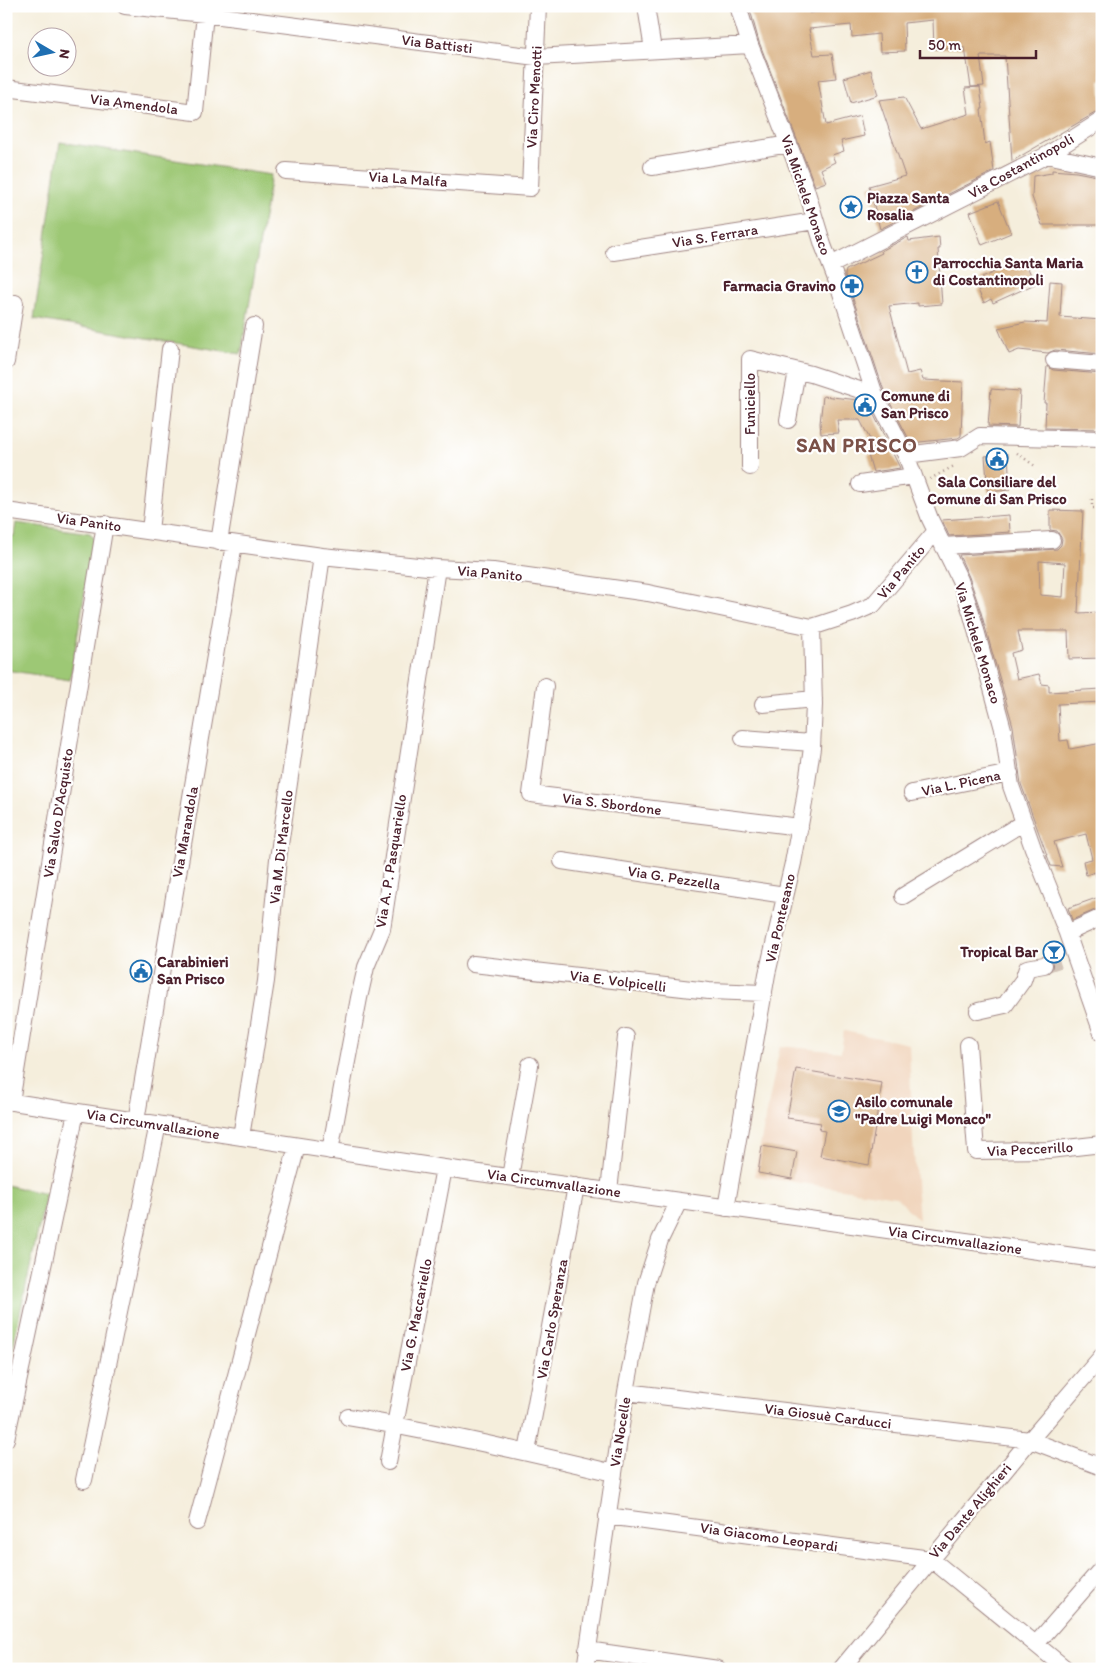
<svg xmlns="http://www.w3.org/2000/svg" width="1108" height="1675" font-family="Itim,sans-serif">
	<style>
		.built { fill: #f1d5bd }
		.green { fill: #9dc875; stroke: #747450 }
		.building { fill: #d7ae7e; fill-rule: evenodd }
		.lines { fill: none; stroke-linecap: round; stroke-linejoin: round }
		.minor-tunnel { stroke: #d3c5b9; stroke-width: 16; stroke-dasharray: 16 8; stroke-linecap: butt }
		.minor-casing { stroke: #a08684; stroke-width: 18 }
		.path { stroke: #a08684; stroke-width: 2.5; stroke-dasharray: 1 4; stroke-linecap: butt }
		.minor { stroke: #fff; stroke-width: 16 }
		.labels { text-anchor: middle; stroke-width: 4.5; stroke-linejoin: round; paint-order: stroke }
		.street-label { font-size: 15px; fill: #4a1f2b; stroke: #fff }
		.poi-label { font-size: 15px; font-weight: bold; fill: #4a1f2b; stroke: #fff; text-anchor: start }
		.district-label { font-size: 20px; font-weight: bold; letter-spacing: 1px; fill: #7b5148; stroke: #fff }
	</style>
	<rect width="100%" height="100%" fill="#fff"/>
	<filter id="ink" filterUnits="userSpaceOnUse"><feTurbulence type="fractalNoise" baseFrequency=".02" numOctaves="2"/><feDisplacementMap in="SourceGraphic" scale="10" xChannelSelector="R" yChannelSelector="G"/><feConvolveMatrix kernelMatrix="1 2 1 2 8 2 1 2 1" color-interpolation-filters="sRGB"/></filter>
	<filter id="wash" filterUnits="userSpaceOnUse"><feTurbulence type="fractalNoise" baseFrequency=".0096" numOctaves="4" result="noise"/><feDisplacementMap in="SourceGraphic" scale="20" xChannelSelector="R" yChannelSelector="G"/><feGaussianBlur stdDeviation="1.12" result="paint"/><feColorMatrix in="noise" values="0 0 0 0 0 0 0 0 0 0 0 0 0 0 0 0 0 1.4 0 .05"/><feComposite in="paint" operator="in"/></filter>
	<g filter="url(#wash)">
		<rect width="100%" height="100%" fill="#f5eedc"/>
		<!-- built -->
		<path class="built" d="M 844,1031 L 909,1044 L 913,1142 L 919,1220 L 896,1197 L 754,1176 L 780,1046 L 841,1052 Z"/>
		<!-- green -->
		<path class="green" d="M 60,142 L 271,175 L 241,354 L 34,319 Z
			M 16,523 L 90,533 L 94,538 L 70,680 L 6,670 L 6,536 L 14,536 Z
			M 6,1185 L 46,1194 L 6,1378 Z"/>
		<g id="blocks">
			<!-- building -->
			<path class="building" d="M 749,6 L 806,6 L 809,13 L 850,9 L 849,6 L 1102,6 L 1102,53 L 1100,53 L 1102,80 L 1100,80 L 1102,109 L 1012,161 L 1005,56 L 980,56 L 984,86 L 971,87 L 965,48 L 934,49 L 933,20 L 904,23 L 905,51 L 880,52 L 879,34 L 852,37 L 851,25 L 809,29 L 814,55 L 832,54 L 836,78 L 818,80 L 826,125 L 860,116 L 864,136 L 841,141 L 844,151 L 832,155 L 835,162 L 821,169 L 826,182 L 815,186 L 759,42 Z
				M 871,70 L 878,95 L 851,103 L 844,78 Z
				M 980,87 L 983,109 L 981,109 L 985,144 L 990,142 L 994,171 L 880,229 L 869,186 L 905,176 L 879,100 L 904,97 L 921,129 L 969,114 L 965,88 Z
				M 1052,170 L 1076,172 L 1102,177 L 1102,225 L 1042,225 L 1032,197 L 1033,176 L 1052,173 Z
				M 998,201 L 1011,233 L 982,245 L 970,212 Z
				M 908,237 L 909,241 L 939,237 L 940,249 L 938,249 L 942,304 L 918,306 L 918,303 L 889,306 L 907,374 L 920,371 L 923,380 L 963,382 L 961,436 L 958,438 L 911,443 L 884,391 L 845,275 L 846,270 L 882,253 L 881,251 Z
				M 1024,259 L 1035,284 L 993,303 L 991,299 L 984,303 L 978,290 L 985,287 L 981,278 Z
				M 1050,281 L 1062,282 L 1060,317 L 1102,320 L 1102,354 L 1055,350 L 1048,353 L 1019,350 L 1009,354 L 998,328 L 1025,322 L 1047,323 Z
				M 1047,366 L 1053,370 L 1102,374 L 1102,429 L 1045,428 L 1046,403 L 1044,403 Z
				M 991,389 L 1020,391 L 1018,427 L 988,426 Z
				M 823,396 L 859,400 L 868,403 L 900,468 L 873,472 L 868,455 L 877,453 L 860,420 L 837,420 L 839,433 L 821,434 L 820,423 Z
				M 1008,454 L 1010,490 L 988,492 L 985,456 Z
				M 1050,510 L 1083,511 L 1078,613 L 1102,612 L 1102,658 L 1069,659 L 1068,631 L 1018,631 L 1022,650 L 1011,653 L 1017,679 L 1039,674 L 1042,684 L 1049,685 L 1049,692 L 1102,689 L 1102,702 L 1058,704 L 1060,741 L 1068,740 L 1070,749 L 1102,743 L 1102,880 L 1097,881 L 1095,872 L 1086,875 L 1083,861 L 1092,859 L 1086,834 L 1054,842 L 1062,867 L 1051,866 L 1021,784 L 1013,726 L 980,609 L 969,577 L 959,555 L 1057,549 L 1061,545 L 1062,539 L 1057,531 L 1050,530 ZM 1039,561 L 1065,563 L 1063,597 L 1040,595 Z
				M 1009,515 L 1010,532 L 949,536 L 942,520 Z
				M 1102,896 L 1102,907 L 1072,920 L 1068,908 Z
				M 796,1069 L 882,1083 L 869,1165 L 820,1156 L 825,1131 L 819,1130 L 821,1123 L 787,1118 Z
				M 762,1146 L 797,1152 L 792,1179 L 758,1173 Z"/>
		</g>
	</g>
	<g filter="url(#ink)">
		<use href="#blocks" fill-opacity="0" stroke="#a08684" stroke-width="1"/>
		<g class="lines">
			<!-- minor-tunnel -->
			<path class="minor-tunnel" d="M 1044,965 L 1074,955"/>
			<!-- minor casing -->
			<g class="minor-casing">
				<path id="minor" d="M 125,6 L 205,14 L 536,57 L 750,45
					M 646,6 L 653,50
					M 738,6 L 750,45 L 806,189 L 823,245 L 839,287 L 875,395 L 906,455 L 930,519 L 960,580 L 971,612 L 1003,729 L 1011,786 L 1033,848 L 1067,933 L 1102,1033
					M 6,88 L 195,112 L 205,14
					M 1047,155 L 1102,167
					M 652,167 L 789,144
					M 286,171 L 530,188 L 538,6
					M 614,252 L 815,221
					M 831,265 L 1047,155 L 1102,120
					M 1054,360 L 1102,364
					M 6,362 L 15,303
					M 788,420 L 797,371
					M 906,455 L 961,448 L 980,436 L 1102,439
					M 750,467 L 750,359 L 811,374 L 875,395
					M 860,484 L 914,476
					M 6,511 L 322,556 L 437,568 L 493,571 L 648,593 L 812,627 L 852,614 L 873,605 L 936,531
					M 150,531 L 170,349
					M 219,542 L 254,326
					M 943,546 L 1052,540
					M 545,686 L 531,794 L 800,827
					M 763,704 L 814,699
					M 743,738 L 812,743
					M 912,793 L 1010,773
					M 562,861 L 785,895
					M 903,896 L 1024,822
					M 1067,933 L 1102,917
					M 473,964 L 709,991 L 764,993
					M 978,1011 L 1005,1005 L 1023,980 L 1027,968 L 1044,965
					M 968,1045 L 976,1151 L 1049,1150 L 1102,1144
					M 6,1101 L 444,1168 L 1102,1260
					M 11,1102 L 105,524
					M 136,1121 L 234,544
					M 241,1137 L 266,981 L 278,859 L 322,556
					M 330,1151 L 359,998 L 366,967 L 382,929 L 437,568
					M 510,1177 L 530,1065
					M 609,1191 L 626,1037
					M 726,1208 L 767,974 L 793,863 L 804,803 L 812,748 L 814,705 L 812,627
					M 626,1392 L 1030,1440 L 1102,1467
					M 348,1417 C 438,1432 526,1452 614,1473
					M 6,1439 L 76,1112
					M 527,1452 L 576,1186
					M 388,1462 L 444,1168
					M 84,1480 L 158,1124
					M 607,1516 L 931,1559 L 1066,1669
					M 197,1522 L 297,1146
					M 1036,1644 L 1102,1568
					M 587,1650 L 718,1669
					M 585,1669 L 626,1392 L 646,1283 L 660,1240 L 679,1201
					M 841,1669 L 1030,1440 L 1102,1356"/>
			</g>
			<!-- path -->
			<path class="path" d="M 1017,453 L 1035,466
				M 930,479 L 954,466
				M 1092,499 L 1092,508 L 1102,508"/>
			<!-- minor -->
			<use href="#minor" class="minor"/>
		</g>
	</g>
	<!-- icons -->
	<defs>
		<g id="sight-ring" transform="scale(1.125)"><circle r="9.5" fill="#fff" stroke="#1f6fb2" stroke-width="1.5"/><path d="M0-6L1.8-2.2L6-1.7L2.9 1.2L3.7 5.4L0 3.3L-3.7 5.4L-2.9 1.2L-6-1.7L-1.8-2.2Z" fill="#1f6fb2"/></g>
		<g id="church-ring" transform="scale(1.125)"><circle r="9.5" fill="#fff" stroke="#1f6fb2" stroke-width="1.5"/><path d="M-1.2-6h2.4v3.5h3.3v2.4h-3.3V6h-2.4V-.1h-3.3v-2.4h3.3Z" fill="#1f6fb2"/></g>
		<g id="pharmacy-ring" transform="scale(1.125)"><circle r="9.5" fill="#fff" stroke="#1f6fb2" stroke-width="1.5"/><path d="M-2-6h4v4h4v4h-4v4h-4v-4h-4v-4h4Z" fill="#1f6fb2"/></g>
		<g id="civic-ring" transform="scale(1.125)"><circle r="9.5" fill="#fff" stroke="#1f6fb2" stroke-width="1.5"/><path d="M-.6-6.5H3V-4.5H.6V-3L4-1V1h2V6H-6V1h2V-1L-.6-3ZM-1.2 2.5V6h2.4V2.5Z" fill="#1f6fb2"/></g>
		<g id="bar-ring" transform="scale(1.125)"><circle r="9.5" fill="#fff" stroke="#1f6fb2" stroke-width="1.5"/><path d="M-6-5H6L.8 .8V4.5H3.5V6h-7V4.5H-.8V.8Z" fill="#1f6fb2"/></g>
		<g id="school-ring" transform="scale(1.125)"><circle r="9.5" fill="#fff" stroke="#1f6fb2" stroke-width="1.5"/><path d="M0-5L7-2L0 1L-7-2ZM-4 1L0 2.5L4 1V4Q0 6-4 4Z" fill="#1f6fb2"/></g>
	</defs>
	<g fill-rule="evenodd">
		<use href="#sight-ring" x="851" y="207"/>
		<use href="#church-ring" x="917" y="272"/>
		<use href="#pharmacy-ring" x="852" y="286"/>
		<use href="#civic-ring" x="865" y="405"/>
		<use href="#civic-ring" x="997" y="459"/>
		<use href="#bar-ring" x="1054" y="952"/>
		<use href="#civic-ring" x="141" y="971"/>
		<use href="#school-ring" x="839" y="1111"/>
	</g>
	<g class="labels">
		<!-- street labels -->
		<g class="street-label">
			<text transform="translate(437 44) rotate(7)" y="5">Via Battisti</text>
			<text transform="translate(534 97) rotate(-87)" y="5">Via Ciro Menotti</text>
			<text transform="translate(134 104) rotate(7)" y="5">Via Amendola</text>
			<text transform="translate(1021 166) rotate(-29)" y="5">Via Costantinopoli</text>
			<text transform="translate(408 179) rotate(4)" y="5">Via La Malfa</text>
			<text transform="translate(806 195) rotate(71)" y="5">Via Michele Monaco</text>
			<text transform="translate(715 236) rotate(-9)" y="5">Via S. Ferrara</text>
			<text transform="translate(750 404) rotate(-90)" y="5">Funiciello</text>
			<text transform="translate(89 522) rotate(8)" y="5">Via Panito</text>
			<text transform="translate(901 572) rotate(-50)" y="5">Via Panito</text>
			<text transform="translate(490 573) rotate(5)" y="5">Via Panito</text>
			<text transform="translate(978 643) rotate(73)" y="5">Via Michele Monaco</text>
			<text transform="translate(961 783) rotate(-12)" y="5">Via L. Picena</text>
			<text transform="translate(612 804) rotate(7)" y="5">Via S. Sbordone</text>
			<text transform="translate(58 813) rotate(-81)" y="5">Via Salvo D'Acquisto</text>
			<text transform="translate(185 832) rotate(-80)" y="5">Via Marandola</text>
			<text transform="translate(281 847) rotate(-83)" y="5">Via M. Di Marcello</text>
			<text transform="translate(391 861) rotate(-81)" y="5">Via A. P. Pasquariello</text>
			<text transform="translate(674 878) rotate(9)" y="5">Via G. Pezzella</text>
			<text transform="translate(780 918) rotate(-77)" y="5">Via Pontesano</text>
			<text transform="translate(618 981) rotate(7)" y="5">Via E. Volpicelli</text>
			<text transform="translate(153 1124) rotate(9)" y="5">Via Circumvallazione</text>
			<text transform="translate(1030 1149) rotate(-3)" y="5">Via Peccerillo</text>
			<text transform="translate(554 1183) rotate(8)" y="5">Via Circumvallazione</text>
			<text transform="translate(955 1240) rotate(8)" y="5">Via Circumvallazione</text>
			<text transform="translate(416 1315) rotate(-79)" y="5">Via G. Maccariello</text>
			<text transform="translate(552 1319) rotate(-80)" y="5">Via Carlo Speranza</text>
			<text transform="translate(828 1416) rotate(7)" y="5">Via Giosuè Carducci</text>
			<text transform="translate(620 1432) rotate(-81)" y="5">Via Nocelle</text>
			<text transform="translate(970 1511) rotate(-50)" y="5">Via Dante Alighieri</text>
			<text transform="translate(769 1537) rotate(8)" y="5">Via Giacomo Leopardi</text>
		</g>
		<!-- poi labels -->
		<g class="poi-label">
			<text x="867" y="203">Piazza Santa<tspan x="867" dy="17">Rosalia</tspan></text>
			<text x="933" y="268">Parrocchia Santa Maria<tspan x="933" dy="17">di Costantinopoli</tspan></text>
			<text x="836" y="291" text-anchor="end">Farmacia Gravino</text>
			<text x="881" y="401">Comune di<tspan x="881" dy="17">San Prisco</tspan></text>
			<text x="997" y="487" text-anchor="middle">Sala Consiliare del<tspan x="997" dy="17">Comune di San Prisco</tspan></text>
			<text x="1038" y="957" text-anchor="end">Tropical Bar</text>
			<text x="157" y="967">Carabinieri<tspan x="157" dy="17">San Prisco</tspan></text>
			<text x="855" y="1107">Asilo comunale<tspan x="855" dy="17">"Padre Luigi Monaco"</tspan></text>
		</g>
		<!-- district labels -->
		<g class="district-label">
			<text x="857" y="452">SAN PRISCO</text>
		</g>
	</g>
	<!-- margin -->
	<rect width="1108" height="1675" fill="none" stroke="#fff" stroke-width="25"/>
	<!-- north arrow -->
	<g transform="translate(52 52) rotate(99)"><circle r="24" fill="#ffffff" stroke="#b7a5aa"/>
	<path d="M0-4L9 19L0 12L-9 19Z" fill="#1f6fb2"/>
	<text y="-8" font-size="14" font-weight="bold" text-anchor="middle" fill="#4a1f2b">N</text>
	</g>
	<!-- scale -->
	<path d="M920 50v8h116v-8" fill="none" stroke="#4a1f2b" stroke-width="2.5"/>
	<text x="928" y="50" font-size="15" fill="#4a1f2b" stroke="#ffffff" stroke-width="4" paint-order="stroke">50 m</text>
</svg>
